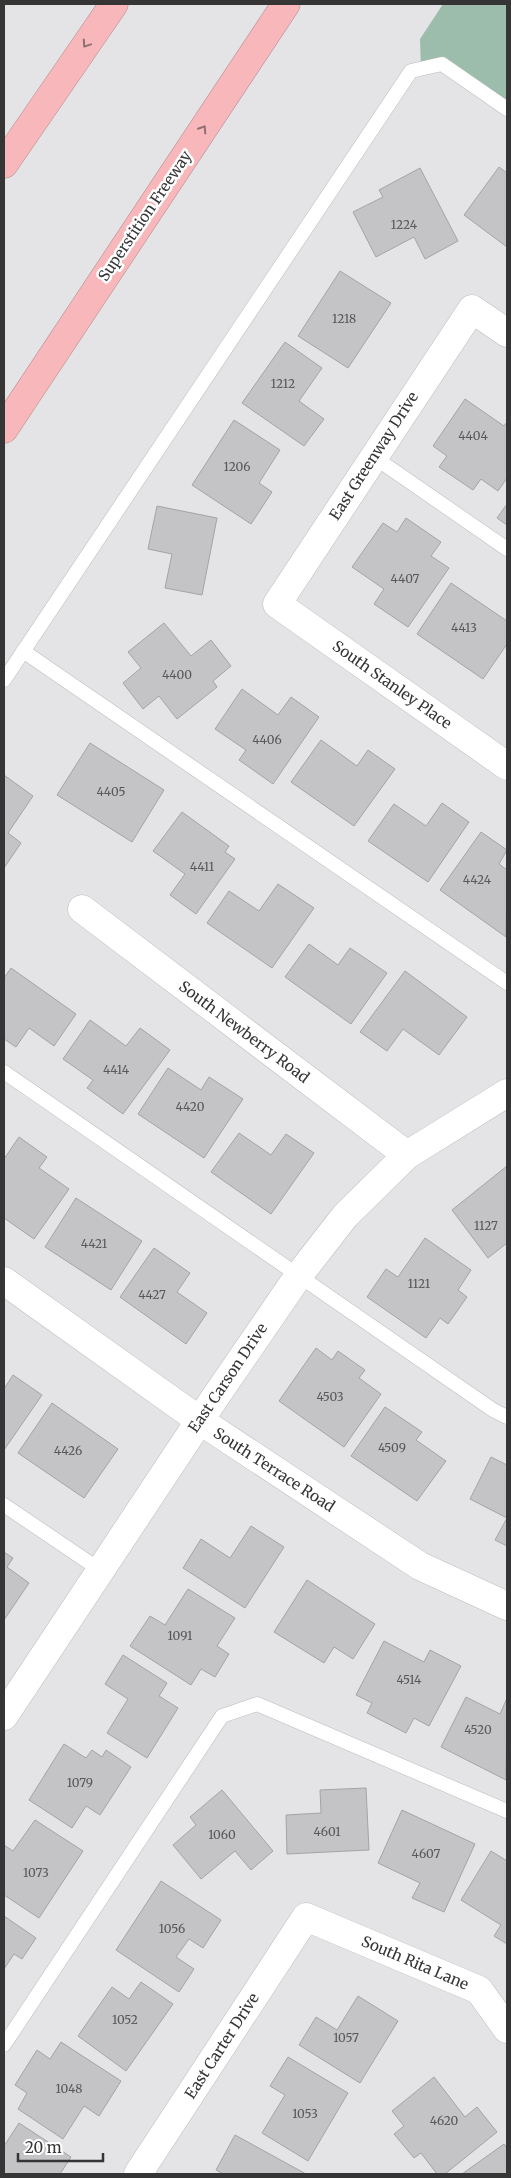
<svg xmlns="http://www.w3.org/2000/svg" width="511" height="2178" font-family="Merriweather,serif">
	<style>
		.green { fill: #9dbdac }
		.building { fill: #c4c3c6; stroke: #a4a4a7 }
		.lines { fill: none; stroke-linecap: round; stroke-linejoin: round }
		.lane-casing { stroke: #bcbcbf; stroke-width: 15 }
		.street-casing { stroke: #bcbcbf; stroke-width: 29 }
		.highway-casing { stroke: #b48a8c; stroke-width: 29 }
		.lane { stroke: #fff; stroke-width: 14 }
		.street { stroke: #fff; stroke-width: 28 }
		.highway { stroke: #f8b8bb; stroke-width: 28 }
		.oneway { stroke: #8d7072 }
		.labels { text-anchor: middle; stroke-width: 5; stroke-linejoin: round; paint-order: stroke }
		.number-label { font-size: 12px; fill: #59585a }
		.street-label { font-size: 15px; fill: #353536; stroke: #fff }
	</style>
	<rect width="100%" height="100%" fill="#e4e4e7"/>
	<!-- green -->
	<path class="green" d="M 443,4 L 507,4 L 507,109 L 442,64 L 421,69 L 420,39 Z"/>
	<!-- building -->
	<path class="building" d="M 499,167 L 507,173 L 507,247 L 464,215 Z
		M 420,168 L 458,241 L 425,259 L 414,237 L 376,257 L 353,212 L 383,197 L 379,190 Z
		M 340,271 L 391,303 L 348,368 L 298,336 Z
		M 285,342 L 322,368 L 299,401 L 324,419 L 304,446 L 242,403 Z
		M 465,399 L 504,426 L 507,422 L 507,478 L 498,491 L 481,479 L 473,490 L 439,467 L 447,456 L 433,446 Z
		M 234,420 L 280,450 L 259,483 L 272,492 L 251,524 L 192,485 Z
		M 507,504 L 507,525 L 497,518 Z
		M 157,506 L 217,518 L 202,595 L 165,588 L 172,554 L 148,549 Z
		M 406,518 L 441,542 L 431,556 L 449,568 L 408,627 L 374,604 L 384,589 L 352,567 L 383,523 L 397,532 Z
		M 451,583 L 507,621 L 507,644 L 483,679 L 417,634 Z
		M 164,623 L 191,656 L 211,640 L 231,666 L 213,681 L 217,687 L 177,719 L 159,696 L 143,709 L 123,683 L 141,668 L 128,652 Z
		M 242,689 L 278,715 L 291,697 L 319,717 L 273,784 L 239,760 L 246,750 L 215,729 Z
		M 321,740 L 357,766 L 368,750 L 395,769 L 354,826 L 291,782 Z
		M 90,743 L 164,790 L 132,842 L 57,795 Z
		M 4,775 L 33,796 L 8,833 L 21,843 L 4,868 Z
		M 442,803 L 469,822 L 428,882 L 368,841 L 394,804 L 426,826 Z
		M 182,812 L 229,846 L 225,852 L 235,859 L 196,914 L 170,895 L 185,874 L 153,851 Z
		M 481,832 L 507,850 L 499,864 L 507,870 L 506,937 L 440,890 Z
		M 278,884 L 314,908 L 272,968 L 207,923 L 229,891 L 259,911 Z
		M 309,944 L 338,965 L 350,948 L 387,973 L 351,1024 L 285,977 Z
		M 11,968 L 76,1014 L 54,1046 L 29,1028 L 16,1047 L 4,1039 L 4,978 Z
		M 405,971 L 467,1017 L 439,1055 L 403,1029 L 387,1051 L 360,1032 Z
		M 90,1020 L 126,1046 L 140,1028 L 170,1050 L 123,1114 L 87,1088 L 93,1080 L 63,1059 Z
		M 168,1068 L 201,1090 L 209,1077 L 243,1099 L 204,1158 L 138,1114 Z
		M 239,1133 L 271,1155 L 286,1134 L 314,1153 L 271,1214 L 211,1172 Z
		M 19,1137 L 47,1157 L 39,1168 L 69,1189 L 34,1239 L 4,1218 L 4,1159 Z
		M 507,1166 L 507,1243 L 488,1258 L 452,1210 Z
		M 76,1198 L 142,1241 L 111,1290 L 45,1247 Z
		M 425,1238 L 471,1270 L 458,1290 L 467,1297 L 448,1324 L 440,1318 L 426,1338 L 367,1297 L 386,1269 L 398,1277 Z
		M 154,1248 L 190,1273 L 177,1292 L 207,1313 L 186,1344 L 120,1297 Z
		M 316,1348 L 332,1360 L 338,1351 L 365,1370 L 359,1378 L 381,1394 L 344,1447 L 279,1401 Z
		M 13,1375 L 42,1395 L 4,1450 L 4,1389 Z
		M 52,1403 L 118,1449 L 84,1498 L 18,1453 Z
		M 385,1407 L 422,1432 L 416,1440 L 446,1461 L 417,1501 L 351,1456 Z
		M 491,1457 L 507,1465 L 507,1546 L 495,1540 L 507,1518 L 470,1499 Z
		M 251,1526 L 284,1547 L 245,1608 L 183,1568 L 201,1539 L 230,1558 Z
		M 4,1552 L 13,1558 L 7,1567 L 29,1583 L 4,1620 Z
		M 307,1580 L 375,1624 L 353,1659 L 334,1647 L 324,1663 L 274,1632 Z
		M 188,1589 L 235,1618 L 217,1646 L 229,1654 L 215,1677 L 201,1669 L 191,1685 L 130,1646 L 150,1616 L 165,1625 Z
		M 384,1641 L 424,1662 L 430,1650 L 461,1666 L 429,1726 L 414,1718 L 406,1733 L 367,1713 L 372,1703 L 356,1695 Z
		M 123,1655 L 167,1683 L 159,1696 L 178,1708 L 147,1758 L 107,1733 L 128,1699 L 105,1684 Z
		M 466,1697 L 500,1714 L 507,1698 L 506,1780 L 441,1747 Z
		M 64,1744 L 86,1758 L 92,1750 L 102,1757 L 106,1750 L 131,1767 L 100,1815 L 86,1806 L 72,1828 L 29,1800 Z
		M 366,1788 L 369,1850 L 287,1854 L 286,1815 L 321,1813 L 320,1790 Z
		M 222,1790 L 273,1851 L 251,1870 L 235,1851 L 201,1879 L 173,1845 L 196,1825 L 190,1817 Z
		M 402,1810 L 475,1844 L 444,1912 L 412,1898 L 420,1883 L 378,1863 Z
		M 35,1820 L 83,1851 L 39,1918 L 4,1895 L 4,1845 L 13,1851 Z
		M 491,1851 L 507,1861 L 507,1944 L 494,1936 L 501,1925 L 461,1900 Z
		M 161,1881 L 221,1920 L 203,1948 L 189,1939 L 176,1957 L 194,1969 L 179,1992 L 116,1950 Z
		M 4,1916 L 36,1938 L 22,1959 L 14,1954 L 4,1969 Z
		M 141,1982 L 173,2004 L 126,2071 L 78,2036 L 112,1987 L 129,1999 Z
		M 358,1996 L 398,2021 L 360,2083 L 299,2045 L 316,2017 L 337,2030 Z
		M 61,2042 L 121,2081 L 99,2116 L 84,2106 L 63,2139 L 18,2109 L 27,2093 L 15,2085 L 37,2050 L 50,2059 Z
		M 288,2057 L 348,2093 L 308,2161 L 262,2133 L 285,2095 L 270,2086 Z
		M 434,2077 L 465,2117 L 477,2107 L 497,2132 L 445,2174 L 437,2174 L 421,2153 L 414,2158 L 394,2134 L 404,2126 L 392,2111 Z
		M 19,2123 L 71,2157 L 60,2174 L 4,2174 L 4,2146 Z
		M 235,2135 L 306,2174 L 223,2174 L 216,2170 Z
		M 504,2144 L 507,2148 L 507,2174 L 462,2174 Z"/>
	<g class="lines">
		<!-- lane casing -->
		<g class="lane-casing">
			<path id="lane" d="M 374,457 L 507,549
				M 23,651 L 507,983
				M 4,680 L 411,71 L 442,64 L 507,109
				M 4,1072 L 493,1410 L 507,1417
				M 4,1505 L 100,1570
				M 4,2045 L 222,1716 L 257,1704 L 507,1811"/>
		</g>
		<!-- street casing -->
		<g class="street-casing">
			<path id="street" d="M 507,333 L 472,309 L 277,604 L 507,766
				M 82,909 L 407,1155
				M 4,1281 L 199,1420 L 420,1566 L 507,1606
				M 4,1716 L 214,1399 L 299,1275 L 345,1216 L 407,1155 L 507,1093
				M 138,2174 L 306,1917 L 479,1990 L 507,2029"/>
		</g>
		<!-- highway casing -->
		<g class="highway-casing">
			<path id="highway" d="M 4,164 L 114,4
				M 4,429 L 286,4"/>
		</g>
		<!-- lane -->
		<use href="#lane" class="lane"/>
		<!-- street -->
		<use href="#street" class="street"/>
		<!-- highway -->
		<use href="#highway" class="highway"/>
	</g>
	<!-- one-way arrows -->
	<defs><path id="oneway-chevron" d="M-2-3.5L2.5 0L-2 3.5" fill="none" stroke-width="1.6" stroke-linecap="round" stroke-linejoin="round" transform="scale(1.25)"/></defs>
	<g class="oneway">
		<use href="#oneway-chevron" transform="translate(86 44) rotate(124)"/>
		<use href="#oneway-chevron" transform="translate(203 129) rotate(-57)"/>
	</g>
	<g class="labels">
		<!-- number labels -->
		<g class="number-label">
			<text x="404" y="229">1224</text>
			<text x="344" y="323">1218</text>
			<text x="283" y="388">1212</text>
			<text x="473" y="440">4404</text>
			<text x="237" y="471">1206</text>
			<text x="405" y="583">4407</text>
			<text x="464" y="632">4413</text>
			<text x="177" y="679">4400</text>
			<text x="267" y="744">4406</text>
			<text x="111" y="796">4405</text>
			<text x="202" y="871">4411</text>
			<text x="477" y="884">4424</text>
			<text x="116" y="1074">4414</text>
			<text x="190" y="1111">4420</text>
			<text x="486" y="1230">1127</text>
			<text x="94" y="1248">4421</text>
			<text x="419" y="1288">1121</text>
			<text x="152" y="1299">4427</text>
			<text x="330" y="1401">4503</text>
			<text x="392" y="1452">4509</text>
			<text x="68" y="1455">4426</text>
			<text x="180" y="1640">1091</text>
			<text x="409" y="1684">4514</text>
			<text x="478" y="1734">4520</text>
			<text x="80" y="1787">1079</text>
			<text x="327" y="1836">4601</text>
			<text x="222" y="1839">1060</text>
			<text x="426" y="1858">4607</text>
			<text x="36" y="1877">1073</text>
			<text x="172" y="1933">1056</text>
			<text x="125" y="2024">1052</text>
			<text x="346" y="2042">1057</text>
			<text x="69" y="2093">1048</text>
			<text x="305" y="2118">1053</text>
			<text x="444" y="2125">4620</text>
		</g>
		<!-- street labels -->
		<g class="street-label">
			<text transform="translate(145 216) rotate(-56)" y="5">Superstition Freeway</text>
			<text transform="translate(374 456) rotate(-57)" y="5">East Greenway Drive</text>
			<text transform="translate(392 685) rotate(35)" y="5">South Stanley Place</text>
			<text transform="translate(244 1032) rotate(37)" y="5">South Newberry Road</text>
			<text transform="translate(228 1378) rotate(-56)" y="5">East Carson Drive</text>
			<text transform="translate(274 1470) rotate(33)" y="5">South Terrace Road</text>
			<text transform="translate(415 1963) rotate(23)" y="5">South Rita Lane</text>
			<text transform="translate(222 2046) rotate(-57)" y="5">East Carter Drive</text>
		</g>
	</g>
	<!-- border -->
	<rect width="511" height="2178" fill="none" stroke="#353536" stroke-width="10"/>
	<!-- scale -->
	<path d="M18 2153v8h85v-8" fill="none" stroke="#353536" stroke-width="2.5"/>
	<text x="25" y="2153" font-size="15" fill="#353536" stroke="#ffffff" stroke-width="4" paint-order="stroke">20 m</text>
</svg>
